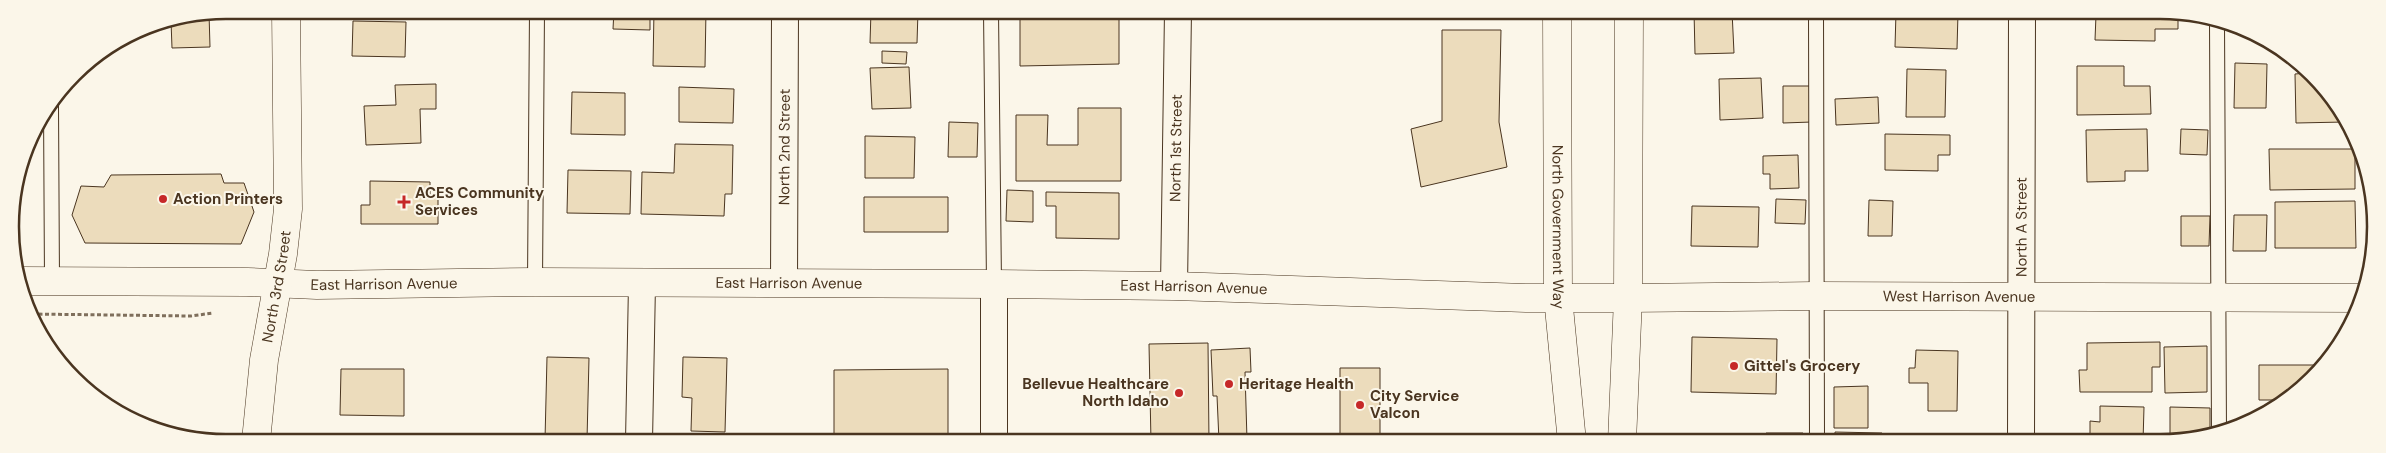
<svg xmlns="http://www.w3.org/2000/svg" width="2386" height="453" font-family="'DM Sans',sans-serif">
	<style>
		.building { fill: #ecdcbc; stroke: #4a3520 }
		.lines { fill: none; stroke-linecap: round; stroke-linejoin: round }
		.service-casing { stroke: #4a3520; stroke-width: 16 }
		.minor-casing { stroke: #4a3520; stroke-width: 28 }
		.tertiary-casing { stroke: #4a3520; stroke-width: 29 }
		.secondary-casing { stroke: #4a3520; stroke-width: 29 }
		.path { stroke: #7f6f5c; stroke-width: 3; stroke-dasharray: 4 2.5; stroke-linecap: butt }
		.service { stroke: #fbf6e9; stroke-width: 14 }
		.minor { stroke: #fbf6e9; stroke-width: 26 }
		.tertiary { stroke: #fbf6e9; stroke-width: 28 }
		.secondary { stroke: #fbf6e9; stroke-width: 28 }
		.poi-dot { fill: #c62828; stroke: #fbf6e9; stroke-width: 2 }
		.labels { text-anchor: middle; stroke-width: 4; stroke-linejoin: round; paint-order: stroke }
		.street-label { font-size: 15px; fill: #4a3520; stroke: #fbf6e9 }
		.poi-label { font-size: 15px; font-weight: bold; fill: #4a3520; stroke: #fbf6e9; text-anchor: start }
		.rim { fill: none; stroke: #4a3520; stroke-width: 2.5 }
	</style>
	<rect width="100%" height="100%" fill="#fbf6e9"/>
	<!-- building -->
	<path class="building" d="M 614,10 L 650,10 L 650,30 L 613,29 Z
		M 654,10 L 706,10 L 705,67 L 653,66 Z
		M 871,11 L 918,11 L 917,43 L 870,43 Z
		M 1694,11 L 1732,11 L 1734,53 L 1695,54 Z
		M 1896,12 L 1958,13 L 1957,49 L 1895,47 Z
		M 2101,12 L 2178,12 L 2178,29 L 2155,29 L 2155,41 L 2095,40 L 2096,15 L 2101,15 Z
		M 209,13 L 210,47 L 172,48 L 171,21 Z
		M 1020,15 L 1119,15 L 1119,64 L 1020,66 Z
		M 353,21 L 406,22 L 405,57 L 352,56 Z
		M 1442,30 L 1501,30 L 1499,122 L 1507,167 L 1421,187 L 1411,129 L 1442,121 Z
		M 882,51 L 907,52 L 906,64 L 882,63 Z
		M 2235,63 L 2267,64 L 2266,108 L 2234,108 Z
		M 2077,66 L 2124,66 L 2124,86 L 2150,86 L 2151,114 L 2077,115 Z
		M 909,67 L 911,108 L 872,109 L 870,68 Z
		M 1907,69 L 1946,70 L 1945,117 L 1906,117 Z
		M 2307,73 L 2331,94 L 2345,122 L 2296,123 L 2295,74 Z
		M 1761,78 L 1763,118 L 1720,120 L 1719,79 Z
		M 436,84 L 436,109 L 420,109 L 421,143 L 366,145 L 364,106 L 396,105 L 395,85 Z
		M 1783,86 L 1812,86 L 1812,122 L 1783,123 Z
		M 679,87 L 734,89 L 733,123 L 679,122 Z
		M 572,92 L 625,93 L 625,135 L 571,134 Z
		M 1878,97 L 1879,123 L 1836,125 L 1835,99 Z
		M 1078,108 L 1121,108 L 1121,181 L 1016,181 L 1016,115 L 1048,115 L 1047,145 L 1078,145 Z
		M 949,122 L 978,123 L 977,157 L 948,157 Z
		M 2147,129 L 2148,171 L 2125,171 L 2125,181 L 2087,182 L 2086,130 Z
		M 2181,129 L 2208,130 L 2207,155 L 2180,154 Z
		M 1885,134 L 1950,135 L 1950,155 L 1938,155 L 1938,171 L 1885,170 Z
		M 865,136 L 915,137 L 914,178 L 865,178 Z
		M 675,144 L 733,145 L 732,194 L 725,194 L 724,216 L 641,214 L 642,172 L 674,173 Z
		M 2269,149 L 2355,149 L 2355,189 L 2270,190 Z
		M 1798,155 L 1799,188 L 1770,189 L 1770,174 L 1763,174 L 1763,156 Z
		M 568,170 L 631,171 L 630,214 L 567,213 Z
		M 221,174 L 224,183 L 244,183 L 254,212 L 241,244 L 85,243 L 72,215 L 81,186 L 104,187 L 111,175 Z
		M 370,181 L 430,182 L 430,198 L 438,198 L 438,224 L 361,224 L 361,205 L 370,205 Z
		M 1007,190 L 1033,191 L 1033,222 L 1006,221 Z
		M 1046,192 L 1119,193 L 1119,239 L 1056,238 L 1056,206 L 1046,206 Z
		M 864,197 L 948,197 L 948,232 L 864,232 Z
		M 1776,199 L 1806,200 L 1805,224 L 1775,223 Z
		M 1869,200 L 1893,201 L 1892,236 L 1868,236 Z
		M 2355,201 L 2356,248 L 2275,248 L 2275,202 Z
		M 1692,206 L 1759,207 L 1758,247 L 1691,246 Z
		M 2234,215 L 2267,215 L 2266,251 L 2233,251 Z
		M 2181,216 L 2210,216 L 2209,246 L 2181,246 Z
		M 1692,337 L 1777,339 L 1776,394 L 1691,392 Z
		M 2160,342 L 2160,367 L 2152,367 L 2152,392 L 2080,392 L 2079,370 L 2087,370 L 2087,343 Z
		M 1208,343 L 1209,442 L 1151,442 L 1149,344 Z
		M 2207,346 L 2207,392 L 2165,393 L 2164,347 Z
		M 1250,348 L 1251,372 L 1245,372 L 1247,440 L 1219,441 L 1217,396 L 1213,396 L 1211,350 Z
		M 1916,350 L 1958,351 L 1957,411 L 1928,411 L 1928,383 L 1909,383 L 1909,368 L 1915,368 Z
		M 547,357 L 589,358 L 587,440 L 545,440 Z
		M 683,357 L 727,358 L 725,432 L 691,431 L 692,398 L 682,397 Z
		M 2259,365 L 2323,365 L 2312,380 L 2282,400 L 2259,400 Z
		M 1340,368 L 1380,368 L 1380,442 L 1340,442 Z
		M 341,369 L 404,369 L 404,416 L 340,415 Z
		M 948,369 L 948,442 L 834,442 L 834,370 Z
		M 1868,386 L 1868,428 L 1834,428 L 1834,387 Z
		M 2100,406 L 2144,407 L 2143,442 L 2090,442 L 2090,421 L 2100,422 Z
		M 2170,407 L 2210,408 L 2210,434 L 2170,443 Z
		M 1835,432 L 1882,433 L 1882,442 L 1835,442 Z
		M 1766,433 L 1803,433 L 1803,442 L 1766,442 Z
		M 1405,434 L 1471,435 L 1470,442 L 1405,442 Z"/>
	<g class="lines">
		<!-- service casing -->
		<g class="service-casing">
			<path id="service" d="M 991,11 L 994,284
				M 1816,11 L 1817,442
				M 2217,22 L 2219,432
				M 51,105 L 52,282
				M 535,282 L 537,10"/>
		</g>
		<!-- minor casing -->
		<g class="minor-casing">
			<g id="minor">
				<path id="s1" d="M 784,283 L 785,11"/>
				<path d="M 994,284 L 994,442"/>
				<path id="s2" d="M 1174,286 L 1178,11"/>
				<path d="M 639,441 L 642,284"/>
				<path id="s3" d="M 2021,442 L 2022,12"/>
			</g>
		</g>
		<!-- tertiary casing -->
		<g class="tertiary-casing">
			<g id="tertiary">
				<path id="s4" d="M 1628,298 L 1815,296 L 2361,298"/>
			</g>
		</g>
		<!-- secondary casing -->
		<g class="secondary-casing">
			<g id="secondary">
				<path id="s5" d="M 1557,11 L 1558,297 L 1572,442"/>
				<path id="s6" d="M 19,281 L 247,282 L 317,285 L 535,282 L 994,284 L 1174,286 L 1526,298 L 1628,298"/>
				<path id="s7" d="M 256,441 L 264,360 L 283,254 L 288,209 L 286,10"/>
				<path d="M 1622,442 L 1628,298 L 1629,11"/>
			</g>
		</g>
		<!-- path -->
		<path class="path" d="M 32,314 L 191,316 L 213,313"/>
		<!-- service -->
		<use href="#service" class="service"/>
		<!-- minor -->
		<use href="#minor" class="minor"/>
		<!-- tertiary -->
		<use href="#tertiary" class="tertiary"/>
		<!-- secondary -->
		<use href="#secondary" class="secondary"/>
	</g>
	<!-- markers -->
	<g class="poi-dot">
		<circle cx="163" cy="199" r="5"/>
		<path d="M401.5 194.5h5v5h5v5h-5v5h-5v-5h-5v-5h5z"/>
		<circle cx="1734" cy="366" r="5"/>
		<circle cx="1229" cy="384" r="5"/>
		<circle cx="1179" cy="393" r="5"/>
		<circle cx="1360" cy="405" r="5"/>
	</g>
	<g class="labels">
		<!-- street labels -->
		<g class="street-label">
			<text dy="5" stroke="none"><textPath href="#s1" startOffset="136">North 2nd Street</textPath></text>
			<text dy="5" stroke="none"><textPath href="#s2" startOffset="138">North 1st Street</textPath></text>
			<text dy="5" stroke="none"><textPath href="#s5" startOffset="216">North Government Way</textPath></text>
			<text dy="5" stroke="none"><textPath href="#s3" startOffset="215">North A Street</textPath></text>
			<text dy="5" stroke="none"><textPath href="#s6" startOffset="365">East Harrison Avenue</textPath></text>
			<text dy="5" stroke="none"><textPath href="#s6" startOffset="770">East Harrison Avenue</textPath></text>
			<text dy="5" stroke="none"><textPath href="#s7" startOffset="156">North 3rd Street</textPath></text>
			<text dy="5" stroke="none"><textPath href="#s6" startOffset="1175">East Harrison Avenue</textPath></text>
			<text dy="5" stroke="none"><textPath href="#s4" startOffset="331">West Harrison Avenue</textPath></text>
		</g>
		<!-- poi labels -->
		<g class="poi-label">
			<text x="415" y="198">ACES Community<tspan x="415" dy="17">Services</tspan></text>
			<text x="173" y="204">Action Printers</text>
			<text x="1744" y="371">Gittel's Grocery</text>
			<text x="1169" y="389" text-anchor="end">Bellevue Healthcare<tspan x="1169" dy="17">North Idaho</tspan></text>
			<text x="1239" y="389">Heritage Health</text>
			<text x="1370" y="401">City Service<tspan x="1370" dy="17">Valcon</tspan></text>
		</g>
	</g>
	<!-- crop -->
	<path d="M0 0H2386V453H0ZM226 19H2160A207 207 0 0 1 2367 226V227A207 207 0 0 1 2160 434H226A207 207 0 0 1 19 227V226A207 207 0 0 1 226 19Z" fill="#fbf6e9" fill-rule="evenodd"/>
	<path class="rim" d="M226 19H2160A207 207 0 0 1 2367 226V227A207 207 0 0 1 2160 434H226A207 207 0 0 1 19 227V226A207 207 0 0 1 226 19Z"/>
</svg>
